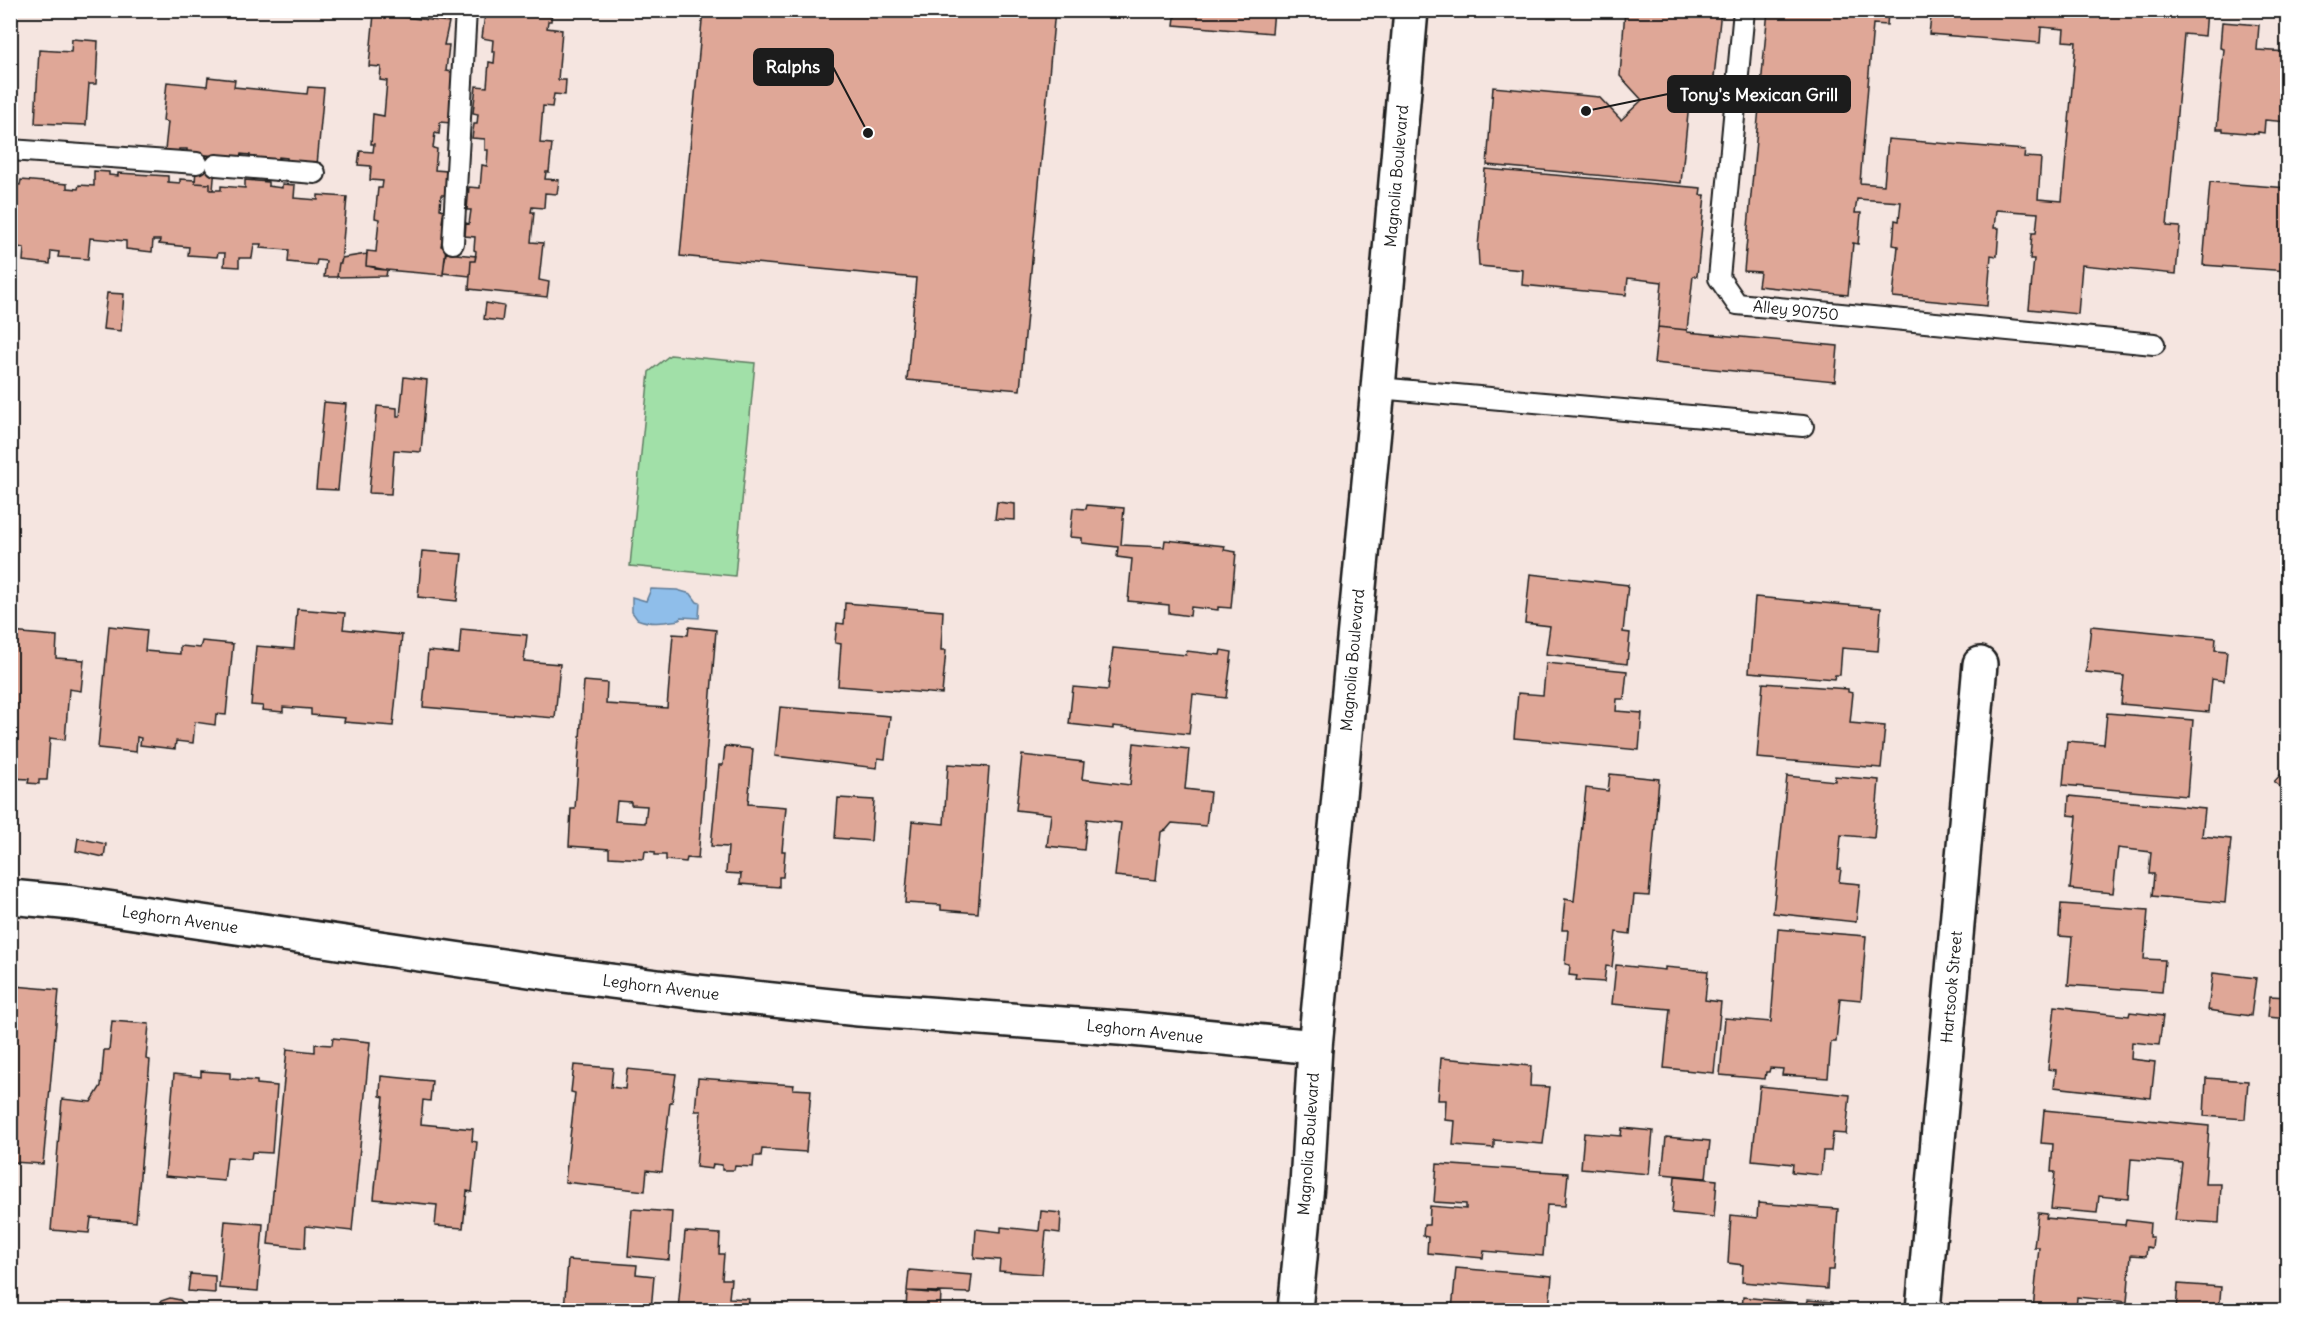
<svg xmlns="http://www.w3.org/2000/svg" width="2298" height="1321" font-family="Delius,sans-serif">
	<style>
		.green { fill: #a1e0a8; stroke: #5e7e62; stroke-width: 1.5 }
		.water { fill: #8fbeea; stroke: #617d98; stroke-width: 1.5 }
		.building { fill: #dfa797; stroke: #1c1c1c; stroke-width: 1.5; fill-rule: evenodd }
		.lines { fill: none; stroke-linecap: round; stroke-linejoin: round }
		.lane-casing { stroke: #1c1c1c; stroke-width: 24 }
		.street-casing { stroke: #1c1c1c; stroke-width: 38 }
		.secondary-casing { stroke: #1c1c1c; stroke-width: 38 }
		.lane { stroke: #fff; stroke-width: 20 }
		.street { stroke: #fff; stroke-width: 33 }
		.secondary { stroke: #fff; stroke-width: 33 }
		.labels { text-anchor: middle; stroke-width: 5; stroke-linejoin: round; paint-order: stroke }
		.street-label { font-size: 16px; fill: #1c1c1c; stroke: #fff }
		.leader { fill: none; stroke: #1c1c1c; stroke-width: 2 }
		.callout-dot { fill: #1c1c1c; stroke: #fff; stroke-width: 2 }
		.callout { fill: #1c1c1c; stroke: #1c1c1c; stroke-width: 2 }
		.callout-label { font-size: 18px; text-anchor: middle; font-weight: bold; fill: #fff }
	</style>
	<rect width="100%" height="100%" fill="#f5e5e0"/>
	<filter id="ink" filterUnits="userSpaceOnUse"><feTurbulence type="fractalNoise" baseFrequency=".0167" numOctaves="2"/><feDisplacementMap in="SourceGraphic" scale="12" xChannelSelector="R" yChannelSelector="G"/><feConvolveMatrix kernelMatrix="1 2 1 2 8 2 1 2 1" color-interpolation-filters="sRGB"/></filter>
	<g filter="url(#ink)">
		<!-- green -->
		<path class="green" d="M 670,355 L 755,363 L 735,576 L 630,566 L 649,372 Z"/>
		<!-- water -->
		<path class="water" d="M 651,589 L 677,590 L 691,594 L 697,602 L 700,603 L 699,618 L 681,617 L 680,620 C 666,622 651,625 637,619 L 632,612 L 632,597 L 646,601 Z"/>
		<!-- building -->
		<path class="building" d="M 489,10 L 552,10 L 551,21 L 548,21 L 547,28 L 562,30 L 558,80 L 566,80 L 565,95 L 554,94 L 552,107 L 543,106 L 540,143 L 552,144 L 549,172 L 546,172 L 545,179 L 559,180 L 557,194 L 545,193 L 544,208 L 532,207 L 531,212 L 534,212 L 531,242 L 543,243 L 539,280 L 549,282 L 547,297 L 469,289 L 471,261 L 475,261 L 476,251 L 474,250 L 475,237 L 465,236 L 466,223 L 469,224 L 471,210 L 467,210 L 469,187 L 480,188 L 482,165 L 487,166 L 488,150 L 485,150 L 485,139 L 472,138 L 474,124 L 477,124 L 478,114 L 473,113 L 476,86 L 487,87 L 489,62 L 494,63 L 495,52 L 492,52 L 493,40 L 482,38 L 485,14 L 489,15 Z
			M 703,10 L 1055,10 L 1020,390 L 907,380 L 916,278 L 680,256 Z
			M 1176,10 L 1274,10 L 1272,33 L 1174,25 Z
			M 1625,10 L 1721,10 L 1711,106 L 1689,104 L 1681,183 L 1487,165 L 1493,87 L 1599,97 L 1621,120 L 1642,100 L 1620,76 Z
			M 1768,10 L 2207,10 L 2205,36 L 2184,34 L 2167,226 L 2180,227 L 2176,274 L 2082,265 L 2078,314 L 2029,309 L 2034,259 L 2030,259 L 2032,233 L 2036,233 L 2038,213 L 1996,210 L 1994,228 L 1999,228 L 1997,256 L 1991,255 L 1987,306 L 1893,297 L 1898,246 L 1893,245 L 1895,220 L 1899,221 L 1901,202 L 1857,199 L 1855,213 L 1861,213 L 1858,244 L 1853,243 L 1848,295 L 1758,286 L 1760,272 L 1744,271 ZM 1888,13 L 1931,17 L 1929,34 L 2040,43 L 2041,27 L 2064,29 L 2063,41 L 2076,42 L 2062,201 L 2038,199 L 2041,158 L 2024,157 L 2025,150 L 1888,139 L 1884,185 L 1860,183 L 1873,24 L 1887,25 Z
			M 374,14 L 449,22 L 444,45 L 449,45 L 446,71 L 457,73 L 455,98 L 451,98 L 450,108 L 453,109 L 451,123 L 440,122 L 439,134 L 435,133 L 433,148 L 437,149 L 435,170 L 447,171 L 445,195 L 441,195 L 440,209 L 444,210 L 442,222 L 448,222 L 446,237 L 443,236 L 441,246 L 446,247 L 443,275 L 375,269 L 375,267 L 366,266 L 367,251 L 376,252 L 379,219 L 375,218 L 378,188 L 382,188 L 383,181 L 370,180 L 371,166 L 358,165 L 360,151 L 373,152 L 374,144 L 371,144 L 373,114 L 384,116 L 387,81 L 380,80 L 381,67 L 369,66 Z
			M 2222,22 L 2259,25 L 2257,50 L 2288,52 L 2288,122 L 2265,120 L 2264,133 L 2258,132 L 2258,134 L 2223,131 L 2223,129 L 2217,129 L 2224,49 L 2220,48 Z
			M 72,39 L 98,41 L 96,84 L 89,84 L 86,125 L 35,123 L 39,50 L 71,52 Z
			M 208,77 L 235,80 L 234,87 L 307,94 L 308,87 L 324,88 L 317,165 L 287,162 L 287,158 L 279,157 L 278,161 L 250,158 L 250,155 L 241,154 L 240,159 L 187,153 L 187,149 L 179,149 L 179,152 L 165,150 L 168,122 L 163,121 L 167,82 L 207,86 Z
			M 197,154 L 216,156 L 213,190 L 210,190 L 210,184 L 195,183 Z
			M 1485,169 L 1701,188 L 1700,195 L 1705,195 L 1697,276 L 1693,276 L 1687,330 L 1658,327 L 1662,282 L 1628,278 L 1626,295 L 1522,285 L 1523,270 L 1479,266 L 1478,247 Z
			M 94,171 L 109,172 L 109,175 L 118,176 L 118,173 L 168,176 L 168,182 L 180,183 L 180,179 L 195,180 L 195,183 L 210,184 L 210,190 L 221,190 L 221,186 L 245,188 L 245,180 L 268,182 L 268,186 L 282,188 L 282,184 L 295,185 L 294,198 L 318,200 L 318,195 L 347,197 L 341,263 L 339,263 L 337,277 L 324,277 L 326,261 L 317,260 L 316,265 L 288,262 L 289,250 L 260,248 L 261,244 L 254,244 L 252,258 L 239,258 L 239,267 L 224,266 L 225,253 L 218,253 L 217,257 L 188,255 L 189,247 L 159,244 L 160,240 L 153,240 L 152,252 L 126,249 L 126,241 L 90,238 L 88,259 L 58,257 L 59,252 L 51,251 L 50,264 L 23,261 L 24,248 L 17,247 L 16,253 L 10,252 L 10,184 L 20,185 L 21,180 L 67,184 L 67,188 L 78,189 L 79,185 L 94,186 Z
			M 2210,182 L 2288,188 L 2286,233 L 2288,233 L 2288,271 L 2203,265 Z
			M 446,253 L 476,256 L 475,261 L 471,261 L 470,276 L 443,273 Z
			M 367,254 L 366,266 L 387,270 L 386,276 L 337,277 L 339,263 L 341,263 L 342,258 Z
			M 107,293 L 124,294 L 121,331 L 103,329 Z
			M 486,303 L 504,306 L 502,321 L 484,319 Z
			M 1658,327 L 1687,330 L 1687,332 L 1838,346 L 1835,381 L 1654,363 Z
			M 404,377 L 427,380 L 421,452 L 394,450 L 391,494 L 369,493 L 377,406 L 397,408 L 397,416 L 400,416 Z
			M 324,402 L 346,404 L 338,490 L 316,489 Z
			M 997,502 L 1015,504 L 1015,520 L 995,519 Z
			M 1087,505 L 1124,508 L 1121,545 L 1164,547 L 1165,540 L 1225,546 L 1224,550 L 1236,552 L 1231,608 L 1218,607 L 1218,610 L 1191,607 L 1190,616 L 1169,613 L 1169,605 L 1128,601 L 1132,559 L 1117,557 L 1118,547 L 1082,543 L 1082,538 L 1070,537 L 1073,508 L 1086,509 Z
			M 422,551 L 462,554 L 457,601 L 418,597 Z
			M 1530,574 L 1628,585 L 1623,632 L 1630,633 L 1627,664 L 1546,654 L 1550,626 L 1525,623 Z
			M 1755,597 L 1881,608 L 1878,651 L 1842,648 L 1840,675 L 1835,675 L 1834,679 L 1749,672 Z
			M 845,603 L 943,611 L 941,650 L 946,650 L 942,694 L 838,686 L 841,644 L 835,643 L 837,623 L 844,624 Z
			M 297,609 L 345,613 L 343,629 L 402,635 L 393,726 L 344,722 L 345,718 L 311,715 L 311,709 L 283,707 L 283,712 L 262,710 L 263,706 L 251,705 L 256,646 L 294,649 Z
			M 109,626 L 147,630 L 145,651 L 180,654 L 180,646 L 200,648 L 202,641 L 233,644 L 226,715 L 216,714 L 215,725 L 195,722 L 193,743 L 176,741 L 175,749 L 140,745 L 141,738 L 137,737 L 136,752 L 98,748 Z
			M 2091,626 L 2216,638 L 2215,650 L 2227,651 L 2224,681 L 2212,679 L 2209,712 L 2121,704 L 2124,676 L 2086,672 Z
			M 689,627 L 716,630 L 698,859 L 687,858 L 686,862 L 666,860 L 666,855 L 655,855 L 655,852 L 645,851 L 644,859 L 609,857 L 609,849 L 569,846 L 571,809 L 575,809 L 584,681 L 607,683 L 606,704 L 667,708 L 673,634 L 688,635 ZM 617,801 L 631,802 L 631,805 L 647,806 L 645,823 L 615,821 Z
			M 461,629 L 527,635 L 524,661 L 560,664 L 555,718 L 423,707 L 428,651 L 459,654 Z
			M 10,632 L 57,636 L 56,658 L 84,660 L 81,691 L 69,689 L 65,740 L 50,738 L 47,780 L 39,780 L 39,784 L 28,783 L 29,779 L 10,778 Z
			M 1113,648 L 1186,655 L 1187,651 L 1220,655 L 1221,650 L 1232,652 L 1226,698 L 1193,694 L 1189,734 L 1113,726 L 1113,729 L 1069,724 L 1073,687 L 1108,690 Z
			M 1546,663 L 1627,671 L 1624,699 L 1617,699 L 1616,711 L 1642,713 L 1639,750 L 1514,738 L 1518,693 L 1543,695 Z
			M 1763,683 L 1848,689 L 1848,692 L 1853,693 L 1850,723 L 1885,726 L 1881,768 L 1757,758 Z
			M 780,707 L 890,716 L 885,759 L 878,758 L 877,768 L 775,756 Z
			M 2107,713 L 2193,720 L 2187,796 L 2063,785 L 2067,741 L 2104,744 Z
			M 1134,743 L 1189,749 L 1185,789 L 1210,792 L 1206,826 L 1172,823 L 1166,830 L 1161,832 L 1156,880 L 1115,876 L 1121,823 L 1087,819 L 1084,850 L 1047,846 L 1051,814 L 1016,810 L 1022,755 L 1084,762 L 1082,779 L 1130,785 Z
			M 725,746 L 753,749 L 748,804 L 786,807 L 782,851 L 785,851 L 783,877 L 779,877 L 779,887 L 740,884 L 741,874 L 726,873 L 728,847 L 711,846 L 719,765 L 723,765 Z
			M 948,764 L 989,767 L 978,913 L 941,910 L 941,905 L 905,903 L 912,821 L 944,824 Z
			M 2288,767 L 2288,793 L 2274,782 Z
			M 1610,774 L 1659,779 L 1649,896 L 1634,895 L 1630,934 L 1616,932 L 1612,967 L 1606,966 L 1604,982 L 1576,980 L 1577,976 L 1569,975 L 1570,965 L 1565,964 L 1568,930 L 1562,930 L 1565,899 L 1574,901 L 1586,788 L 1608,791 Z
			M 1787,776 L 1835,781 L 1835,776 L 1879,780 L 1874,838 L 1841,835 L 1838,869 L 1841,869 L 1839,882 L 1860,884 L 1856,922 L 1773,913 Z
			M 2069,796 L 2205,809 L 2202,836 L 2231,839 L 2225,903 L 2152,896 L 2154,874 L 2149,874 L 2151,852 L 2118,848 L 2113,893 L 2070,889 L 2077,816 L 2068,815 Z
			M 838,798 L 874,800 L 871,841 L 835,838 Z
			M 2286,806 L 2288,806 L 2288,845 L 2283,845 Z
			M 78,838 L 106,844 L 104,857 L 76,851 Z
			M 2061,904 L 2148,910 L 2144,959 L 2165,960 L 2162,992 L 2068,985 L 2072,937 L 2059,936 Z
			M 1778,929 L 1866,936 L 1861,1000 L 1840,998 L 1836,1042 L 1831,1042 L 1828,1078 L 1782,1075 L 1783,1069 L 1770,1068 L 1769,1072 L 1766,1072 L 1765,1079 L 1720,1075 L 1725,1018 L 1771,1022 Z
			M 1616,965 L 1665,970 L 1665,967 L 1708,971 L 1705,1000 L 1721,1002 L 1714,1073 L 1664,1068 L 1670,1009 L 1612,1004 Z
			M 2213,973 L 2256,978 L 2251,1016 L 2208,1010 Z
			M 15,986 L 59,990 L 43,1164 L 13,1162 L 10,1185 L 10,1012 L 12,1012 Z
			M 2270,996 L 2288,997 L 2288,1019 L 2268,1017 Z
			M 2055,1006 L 2073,1008 L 2073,1010 L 2129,1016 L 2130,1012 L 2163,1016 L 2159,1045 L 2132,1042 L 2131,1059 L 2155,1062 L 2151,1098 L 2054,1087 L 2056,1070 L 2048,1069 Z
			M 112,1021 L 149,1024 L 146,1059 L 150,1060 L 136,1222 L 91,1218 L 89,1233 L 51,1230 L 62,1099 L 91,1102 L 101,1086 L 104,1050 L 109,1050 Z
			M 333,1038 L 370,1042 L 352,1231 L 306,1226 L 305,1248 L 268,1244 L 287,1049 L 315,1052 L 315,1044 L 332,1045 Z
			M 1441,1058 L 1531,1066 L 1530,1086 L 1550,1087 L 1543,1144 L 1494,1140 L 1494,1148 L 1453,1145 L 1455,1121 L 1445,1120 L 1446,1100 L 1438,1100 Z
			M 574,1065 L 613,1068 L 611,1087 L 625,1089 L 627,1069 L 676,1074 L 672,1102 L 670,1102 L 662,1172 L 647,1170 L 645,1191 L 565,1182 L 575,1093 L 571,1092 Z
			M 201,1071 L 230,1073 L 230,1079 L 257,1081 L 257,1084 L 277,1086 L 272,1153 L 252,1152 L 251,1159 L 227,1157 L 224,1181 L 165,1176 L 174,1074 L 201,1077 Z
			M 381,1076 L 432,1081 L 430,1101 L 423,1100 L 421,1124 L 473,1129 L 472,1141 L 477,1142 L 472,1192 L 467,1191 L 463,1228 L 435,1226 L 437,1205 L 374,1199 L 384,1097 L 380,1096 Z
			M 698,1078 L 794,1085 L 793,1089 L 811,1090 L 806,1152 L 762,1149 L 761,1156 L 754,1156 L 753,1167 L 735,1166 L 734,1170 L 722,1170 L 722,1165 L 713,1164 L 712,1169 L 696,1167 L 701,1111 L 695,1111 Z
			M 2206,1078 L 2248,1081 L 2245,1119 L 2204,1116 Z
			M 1760,1086 L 1850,1095 L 1846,1134 L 1833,1133 L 1831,1151 L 1823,1151 L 1821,1175 L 1792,1172 L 1793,1164 L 1752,1160 Z
			M 2044,1110 L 2209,1126 L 2205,1184 L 2221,1184 L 2219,1223 L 2175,1220 L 2182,1163 L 2131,1159 L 2128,1199 L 2099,1196 L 2097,1213 L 2051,1209 L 2055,1172 L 2051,1172 L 2053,1144 L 2041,1143 Z
			M 1622,1128 L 1653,1131 L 1649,1174 L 1581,1168 L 1584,1133 L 1621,1136 Z
			M 1666,1137 L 1710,1141 L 1706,1178 L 1662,1174 Z
			M 1437,1164 L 1568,1173 L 1565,1206 L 1547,1205 L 1543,1256 L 1484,1251 L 1483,1258 L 1427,1253 L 1428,1237 L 1423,1236 L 1424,1225 L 1429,1225 L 1430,1206 L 1466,1209 L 1466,1204 L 1434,1202 Z
			M 1675,1176 L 1717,1180 L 1714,1217 L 1672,1213 Z
			M 1758,1203 L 1838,1209 L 1834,1270 L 1828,1270 L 1827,1289 L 1742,1282 L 1743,1265 L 1728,1263 L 1731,1215 L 1757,1218 Z
			M 632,1209 L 672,1212 L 669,1260 L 628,1256 Z
			M 1041,1211 L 1061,1213 L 1060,1233 L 1046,1231 L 1042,1274 L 999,1271 L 1000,1260 L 974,1258 L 976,1229 L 1001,1232 L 1001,1227 L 1039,1231 Z
			M 2038,1213 L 2047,1214 L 2046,1218 L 2125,1225 L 2126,1220 L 2150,1223 L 2149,1237 L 2153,1237 L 2152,1248 L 2147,1247 L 2146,1256 L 2131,1255 L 2127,1302 L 2077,1297 L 2076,1310 L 2033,1310 L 2039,1247 L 2034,1247 Z
			M 225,1221 L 263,1224 L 258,1291 L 219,1288 Z
			M 685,1232 L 720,1234 L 719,1254 L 724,1254 L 722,1279 L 731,1279 L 729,1298 L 749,1299 L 748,1310 L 678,1310 Z
			M 568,1260 L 637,1265 L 636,1274 L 654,1276 L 651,1310 L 564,1310 Z
			M 1456,1268 L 1552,1276 L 1549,1310 L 1452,1310 Z
			M 909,1270 L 972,1275 L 970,1293 L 907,1291 Z
			M 190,1274 L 215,1276 L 215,1293 L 188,1291 Z
			M 2178,1284 L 2221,1287 L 2219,1310 L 2176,1310 Z
			M 907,1291 L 941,1294 L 940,1310 L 906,1310 Z
			M 1743,1297 L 1807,1304 L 1808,1300 L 1832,1302 L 1831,1310 L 1742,1310 Z
			M 170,1298 L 180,1300 L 190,1310 L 156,1310 L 161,1301 Z
			M 104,1306 L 151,1310 L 104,1310 Z"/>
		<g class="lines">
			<!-- lane casing -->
			<g class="lane-casing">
				<path id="lane" d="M 1744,10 L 1719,278 L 1737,304 L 2154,344
					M 10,150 L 197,163
					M 216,165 L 315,173
					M 453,243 L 466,10
					M 1378,388 L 1803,426"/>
			</g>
			<!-- street casing -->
			<g class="street-casing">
				<path id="street" d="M 10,897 L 73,903 L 556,974 L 697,992 L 859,1009 L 1132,1029 L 1315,1047
					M 1923,1310 L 1980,664"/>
			</g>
			<!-- secondary casing -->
			<g class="secondary-casing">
				<path id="secondary" d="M 1295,1310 L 1307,1185 L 1315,1047 L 1378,388 L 1411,10"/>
			</g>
			<!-- lane -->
			<use href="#lane" class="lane"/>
			<!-- street -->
			<use href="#street" class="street"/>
			<!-- secondary -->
			<use href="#secondary" class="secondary"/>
		</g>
	</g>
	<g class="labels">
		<!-- street labels -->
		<g class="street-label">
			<text transform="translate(1396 176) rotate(-85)" y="6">Magnolia Boulevard</text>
			<text transform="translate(1796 310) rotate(6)" y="6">Alley 90750</text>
			<text transform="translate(1352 660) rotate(-85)" y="6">Magnolia Boulevard</text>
			<text transform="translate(180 919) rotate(8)" y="6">Leghorn Avenue</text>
			<text transform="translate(661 987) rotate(7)" y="6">Leghorn Avenue</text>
			<text transform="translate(1951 987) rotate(-85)" y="6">Hartsook Street</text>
			<text transform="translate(1145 1031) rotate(6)" y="6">Leghorn Avenue</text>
			<text transform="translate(1308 1144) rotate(-86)" y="6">Magnolia Boulevard</text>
		</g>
	</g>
	<!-- callouts -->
	<path class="leader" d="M868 133L833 67M1586 111L1668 94"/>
	<g class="callout-dot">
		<circle cx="868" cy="133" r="6"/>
		<circle cx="1586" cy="111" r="6"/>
	</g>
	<g class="callout">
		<rect x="754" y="49" width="79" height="36" rx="6"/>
		<rect x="1668" y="76" width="182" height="36" rx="6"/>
	</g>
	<g class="callout-label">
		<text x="793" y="73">Ralphs</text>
		<text x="1759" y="101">Tony's Mexican Grill</text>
	</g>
	<!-- margin -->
	<rect width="2298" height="1321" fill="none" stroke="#fff" stroke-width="36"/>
	<rect x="18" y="18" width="2262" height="1285" fill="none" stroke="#1c1c1c" stroke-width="2" filter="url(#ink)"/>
</svg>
